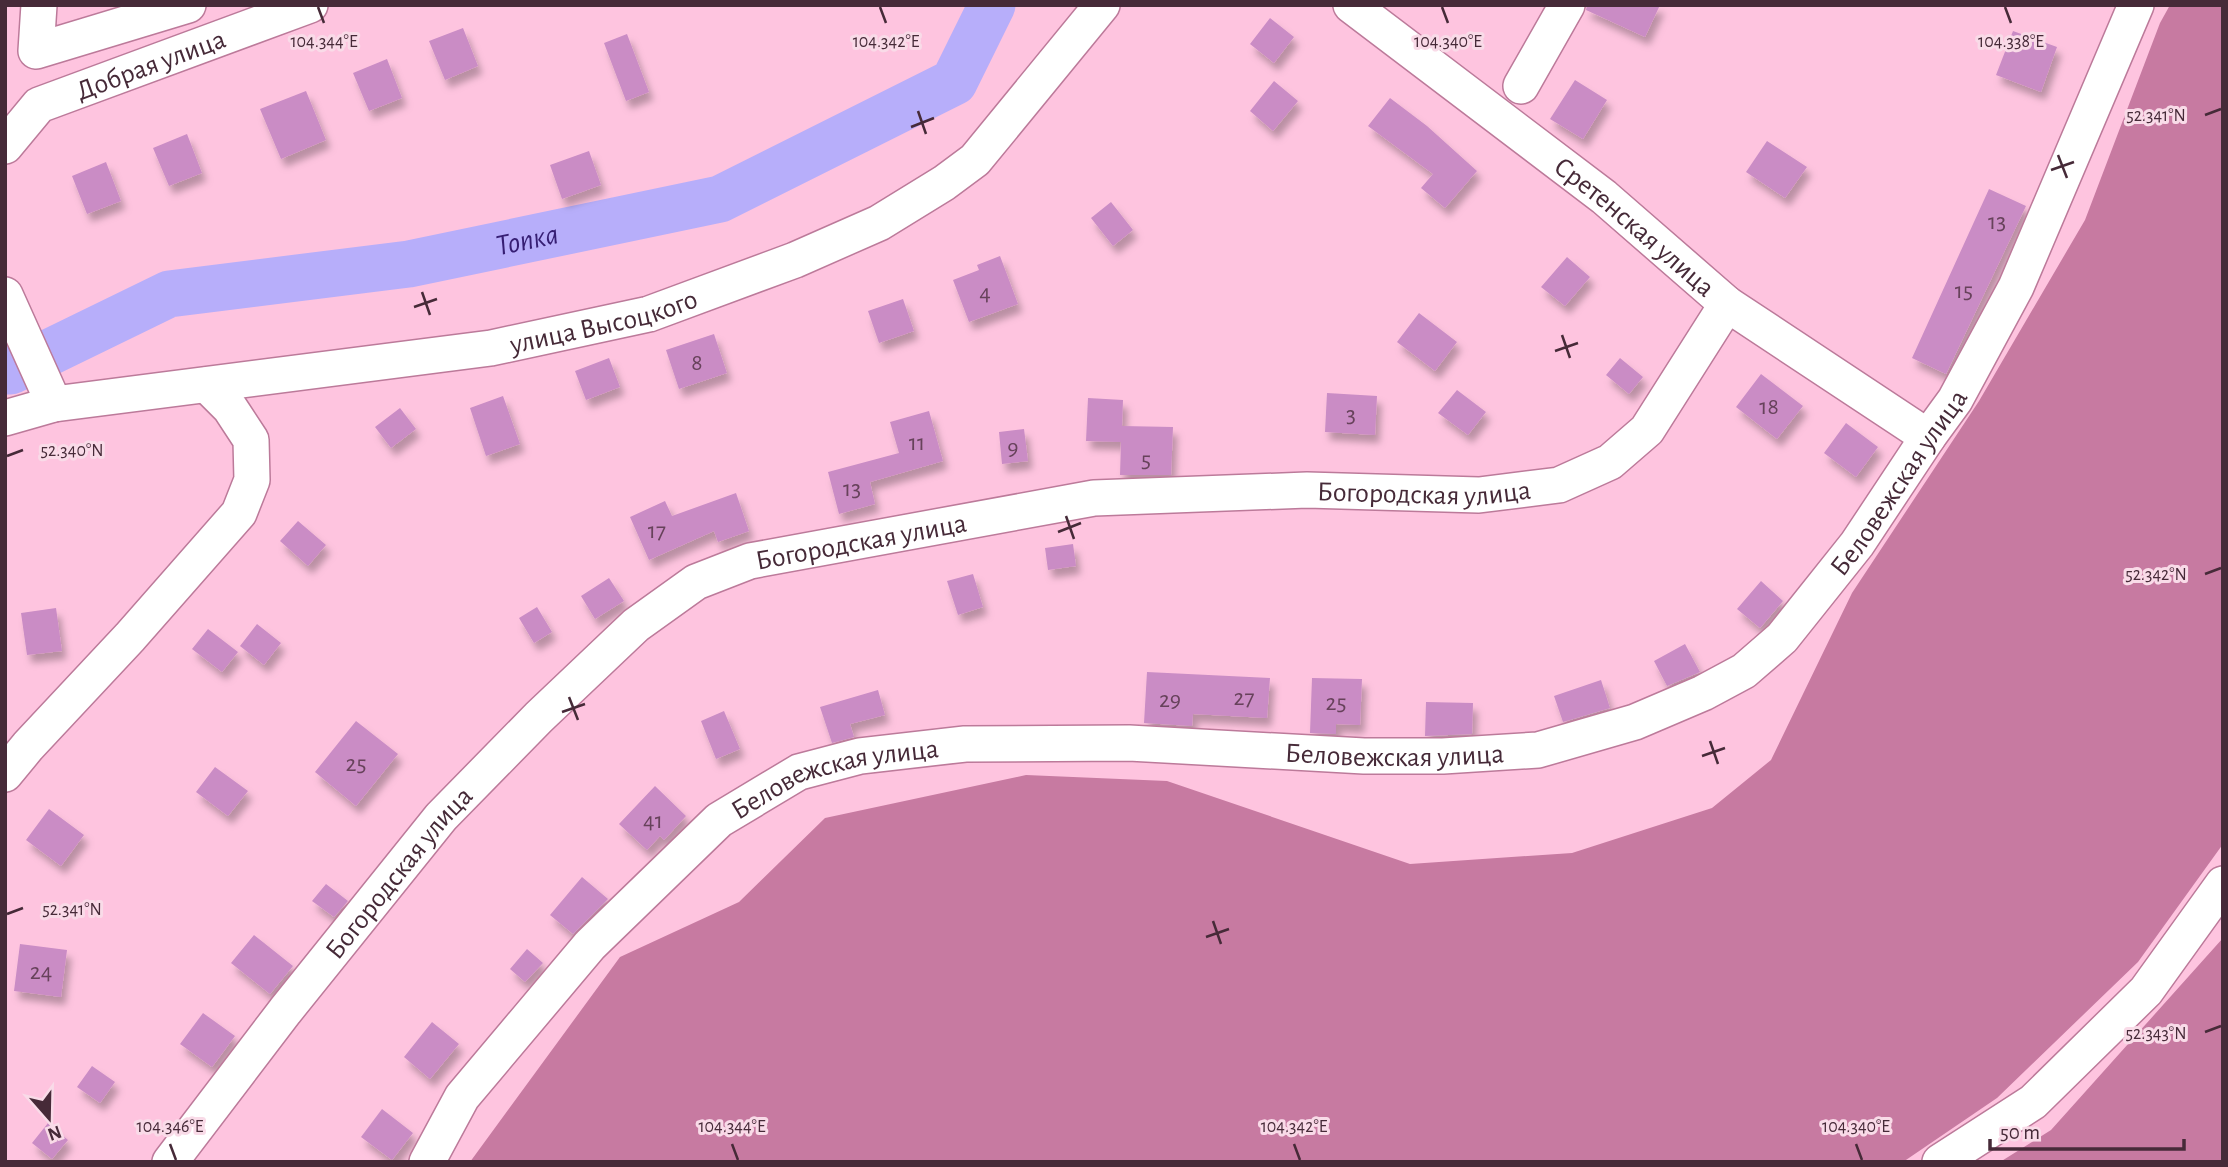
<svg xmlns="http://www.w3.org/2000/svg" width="2228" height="1167" font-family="'Alegreya Sans',sans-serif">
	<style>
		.forest { fill: #c77aa1 }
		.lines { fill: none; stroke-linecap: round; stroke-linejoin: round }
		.river { stroke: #b7aefa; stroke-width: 47 }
		.building { fill: #ca8cc5; filter: url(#shadow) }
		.minor-casing { stroke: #bc7a9a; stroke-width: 38 }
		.minor { stroke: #fff; stroke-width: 35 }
		.ticks { fill: none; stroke: #462a38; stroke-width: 2.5 }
		.labels { text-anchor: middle; stroke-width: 6; stroke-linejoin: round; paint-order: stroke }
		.number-label { font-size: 24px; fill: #67425b }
		.street-label { font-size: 28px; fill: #462a38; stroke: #f9dbe8 }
		.water-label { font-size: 30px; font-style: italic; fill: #361e73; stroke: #f9dbe8 }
		.ticks-label { font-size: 18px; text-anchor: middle; fill: #462a38; stroke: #f9dbe8; stroke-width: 6; stroke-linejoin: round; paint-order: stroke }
	</style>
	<defs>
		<filter id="shadow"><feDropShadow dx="4.5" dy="8" stdDeviation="3.5" flood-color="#0004"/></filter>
	</defs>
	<rect width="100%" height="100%" fill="#fec4df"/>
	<!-- forest -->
	<path class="forest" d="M 2170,5 L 2223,5 L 2223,844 L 2138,962 L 1997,1098 L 1903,1162 L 470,1162 L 620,957 L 739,902 L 825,818 L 1026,775 L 1167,781 L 1410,864 L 1572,853 L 1712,808 L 1771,760 L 1852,593 L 1979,401 L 2085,220 L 2160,23 Z
		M 2223,938 L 2223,1162 L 2000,1162 L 2051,1130 Z"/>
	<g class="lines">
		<!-- river -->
		<path class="river" id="s1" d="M 5,371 L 11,371 L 169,294 L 409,264 L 720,199 L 954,82 L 992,5"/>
	</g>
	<!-- building -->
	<path class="building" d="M 1587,5 L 1660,5 L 1645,37 L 1586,10 Z
		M 1270,18 L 1294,37 L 1274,63 L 1250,44 Z
		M 463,28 L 478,66 L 445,80 L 429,41 Z
		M 2013,31 L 2057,47 L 2041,92 L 1996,75 Z
		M 627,34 L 649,92 L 626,101 L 604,43 Z
		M 387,59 L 402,98 L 369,111 L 353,73 Z
		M 1575,80 L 1607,100 L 1583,139 L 1550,119 Z
		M 1274,81 L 1298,101 L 1273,131 L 1250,111 Z
		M 306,91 L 326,140 L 281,159 L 260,109 Z
		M 1390,98 L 1427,126 L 1477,171 L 1445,208 L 1421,188 L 1433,174 L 1368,126 Z
		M 187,134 L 202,173 L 169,186 L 153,148 Z
		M 1767,141 L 1807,167 L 1785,198 L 1746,172 Z
		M 589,151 L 601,185 L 562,199 L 550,165 Z
		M 106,162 L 121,201 L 87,214 L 72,176 Z
		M 1989,189 L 2026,206 L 1946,374 L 1912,358 Z
		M 1111,202 L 1133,230 L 1113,246 L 1091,218 Z
		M 1000,256 L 1018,304 L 969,322 L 953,280 L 979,270 L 977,265 Z
		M 1567,257 L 1590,277 L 1565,306 L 1541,287 Z
		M 903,299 L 914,331 L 879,343 L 868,311 Z
		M 1419,313 L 1457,342 L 1435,371 L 1397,342 Z
		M 714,334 L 727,373 L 679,389 L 666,350 Z
		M 609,358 L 620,387 L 586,400 L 575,371 Z
		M 1620,358 L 1643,377 L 1629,394 L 1606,375 Z
		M 1761,374 L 1803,406 L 1777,439 L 1736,407 Z
		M 1457,390 L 1486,412 L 1468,435 L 1438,413 Z
		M 1327,393 L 1377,396 L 1375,435 L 1325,432 Z
		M 503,396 L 520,444 L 486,456 L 470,408 Z
		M 1088,398 L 1123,400 L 1122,426 L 1173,427 L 1171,475 L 1120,475 L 1121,442 L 1086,441 Z
		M 400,408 L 416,429 L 391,448 L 375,427 Z
		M 929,411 L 943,461 L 870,482 L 875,504 L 839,514 L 828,472 L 899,453 L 890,422 Z
		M 1846,423 L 1878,447 L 1856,477 L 1824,453 Z
		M 1024,429 L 1028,461 L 1002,464 L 999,432 Z
		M 736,493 L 749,531 L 718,542 L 714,531 L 649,560 L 630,517 L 665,501 L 672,516 Z
		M 298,521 L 326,545 L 308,566 L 280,541 Z
		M 1073,544 L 1076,566 L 1048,570 L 1045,548 Z
		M 973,574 L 983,607 L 958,615 L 947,581 Z
		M 609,578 L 624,601 L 595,619 L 581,596 Z
		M 1761,581 L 1783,601 L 1760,628 L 1737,609 Z
		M 537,607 L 552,632 L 534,643 L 519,618 Z
		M 56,608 L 62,651 L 27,655 L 21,613 Z
		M 257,624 L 281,643 L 264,665 L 240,646 Z
		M 208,629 L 238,652 L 222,672 L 192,649 Z
		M 1685,644 L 1700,672 L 1667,686 L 1654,661 Z
		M 1147,672 L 1270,678 L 1267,718 L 1193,714 L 1192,726 L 1144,723 Z
		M 1312,678 L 1362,679 L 1360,725 L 1336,724 L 1336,734 L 1310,733 Z
		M 1601,680 L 1610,708 L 1563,722 L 1554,696 Z
		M 878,690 L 885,715 L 850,724 L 854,737 L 832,743 L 820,707 Z
		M 1426,702 L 1473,703 L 1472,734 L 1425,736 Z
		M 724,711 L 740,749 L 716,759 L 701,721 Z
		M 356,721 L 398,754 L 356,806 L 315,772 Z
		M 215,767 L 248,791 L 228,816 L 196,792 Z
		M 655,786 L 686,816 L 664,840 L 660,836 L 647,850 L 619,824 Z
		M 49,809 L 84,835 L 61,866 L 26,840 Z
		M 582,877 L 608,899 L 573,934 L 550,915 Z
		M 326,884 L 348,901 L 334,917 L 312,901 Z
		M 254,935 L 293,966 L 270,994 L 231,963 Z
		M 20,944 L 67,950 L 61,997 L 14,991 Z
		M 527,949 L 543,963 L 525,982 L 510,969 Z
		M 203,1013 L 235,1036 L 212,1067 L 180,1044 Z
		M 432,1022 L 459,1044 L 430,1079 L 404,1057 Z
		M 92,1066 L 115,1082 L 100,1103 L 77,1087 Z
		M 382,1109 L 413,1133 L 392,1160 L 361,1137 Z
		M 48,1123 L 68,1140 L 52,1159 L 32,1143 Z"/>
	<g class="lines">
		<!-- minor casing -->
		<g class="minor-casing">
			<g id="minor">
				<path d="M 39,5 L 36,51 L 188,5"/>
				<path id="s2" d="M 1351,5 L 1604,197 L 1727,304 L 1928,437"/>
				<path d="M 1521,86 L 1567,5"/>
				<path id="s3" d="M 5,146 L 39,105 L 310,5"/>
				<path d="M 5,295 L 54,404"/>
				<path id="s4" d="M 5,418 L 54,404 L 491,348 L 649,314 L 795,260 L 879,223 L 944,183 L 975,160 L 1102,5"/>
				<path d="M 5,774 L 28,746 L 130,637 L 239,513 L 252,480 L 251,440 L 230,408 L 207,385"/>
				<path id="s5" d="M 170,1162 L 285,1011 L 441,817 L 539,717 L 636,625 L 696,582 L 750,561 L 1094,498 L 1307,490 L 1479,495 L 1559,485 L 1610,462 L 1647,430 L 1727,304"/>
				<path id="s6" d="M 427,1162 L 462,1097 L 590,945 L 719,820 L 799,772 L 860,756 L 965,744 L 1129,743 L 1364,756 L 1443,756 L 1538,750 L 1635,722 L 1703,693 L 1744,671 L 1782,638 L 1857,544 L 1928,437 L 1955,400 L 2016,287 L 2136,5"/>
				<path d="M 1940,1162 L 2033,1102 L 2146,991 L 2223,884"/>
			</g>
		</g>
		<!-- minor -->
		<use href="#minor" class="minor"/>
	</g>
	<!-- ticks -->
	<path class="ticks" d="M 318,7 L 324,23M 880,7 L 886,23M 1442,7 L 1448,23M 2005,7 L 2011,23M 918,111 L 926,134M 2205,115 L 2221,109M 911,127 L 934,118M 2058,155 L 2067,178M 2051,170 L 2074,162M 422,292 L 430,315M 414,307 L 437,299M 1562,335 L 1570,358M 1555,351 L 1578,343M 7,456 L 23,450M 1066,516 L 1074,539M 1058,532 L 1081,523M 2205,574 L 2221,568M 569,697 L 578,720M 562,712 L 585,704M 1710,741 L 1718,764M 1702,756 L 1725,748M 7,914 L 23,908M 1213,921 L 1221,944M 1206,937 L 1229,929M 2205,1032 L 2221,1026M 170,1144 L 176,1160M 732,1144 L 738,1160M 1294,1144 L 1300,1160M 1856,1144 L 1862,1160"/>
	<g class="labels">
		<!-- number labels -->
		<g class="number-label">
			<text x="1997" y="229">13</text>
			<text x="1964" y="298">15</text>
			<text x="985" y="300">4</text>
			<text x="697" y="370">8</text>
			<text x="1769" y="414">18</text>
			<text x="1351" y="422">3</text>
			<text x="917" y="450">11</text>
			<text x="1013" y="455">9</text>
			<text x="1146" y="467">5</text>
			<text x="852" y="496">13</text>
			<text x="657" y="538">17</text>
			<text x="1244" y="705">27</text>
			<text x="1170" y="707">29</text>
			<text x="1336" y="710">25</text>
			<text x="356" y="771">25</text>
			<text x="653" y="828">41</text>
			<text x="41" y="979">24</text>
		</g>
		<!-- street labels -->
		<g class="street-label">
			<text dy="10" stroke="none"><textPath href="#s3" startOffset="172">Добрая улица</textPath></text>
			<text dy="10" stroke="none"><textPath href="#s2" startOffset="360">Сретенская улица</textPath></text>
			<text dy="10" stroke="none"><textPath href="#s4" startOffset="607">улица Высоцкого</textPath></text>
			<text dy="10" stroke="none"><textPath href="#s6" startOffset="1754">Беловежская улица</textPath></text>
			<text dy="10" stroke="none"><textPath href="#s5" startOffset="1524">Богородская улица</textPath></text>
			<text dy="10" stroke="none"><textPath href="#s5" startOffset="957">Богородская улица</textPath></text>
			<text dy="10" stroke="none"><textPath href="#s6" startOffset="1144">Беловежская улица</textPath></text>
			<text dy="10" stroke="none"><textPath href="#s6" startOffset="578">Беловежская улица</textPath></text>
			<text dy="10" stroke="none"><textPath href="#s5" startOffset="369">Богородская улица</textPath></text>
		</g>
		<!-- water labels -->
		<g class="water-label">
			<text dy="10" stroke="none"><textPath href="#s1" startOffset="544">Топка</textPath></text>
		</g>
	</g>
	<g class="ticks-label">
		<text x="324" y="47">104.344°E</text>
		<text x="1448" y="47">104.340°E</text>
		<text x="2011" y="47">104.338°E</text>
		<text x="886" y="47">104.342°E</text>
		<text x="2156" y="121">52.341°N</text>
		<text x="72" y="456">52.340°N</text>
		<text x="2156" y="580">52.342°N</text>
		<text x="72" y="915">52.341°N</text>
		<text x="2156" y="1039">52.343°N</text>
		<text x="170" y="1132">104.346°E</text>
		<text x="732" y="1132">104.344°E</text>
		<text x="1294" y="1132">104.342°E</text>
		<text x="1856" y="1132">104.340°E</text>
	</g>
	<!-- border -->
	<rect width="2228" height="1167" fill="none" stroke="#462a38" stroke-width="14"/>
	<!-- north arrow -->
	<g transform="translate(49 1118) rotate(160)" stroke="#f9dbe8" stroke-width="5" paint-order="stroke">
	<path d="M0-5L12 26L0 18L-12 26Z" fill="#462a38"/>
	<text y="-10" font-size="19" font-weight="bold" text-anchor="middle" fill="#462a38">N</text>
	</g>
	<!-- scale -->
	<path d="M1990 1139v10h194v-10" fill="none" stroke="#462a38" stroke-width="3.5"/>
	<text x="2000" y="1139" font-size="21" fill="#462a38" stroke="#f9dbe8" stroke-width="5" paint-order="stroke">50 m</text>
</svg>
